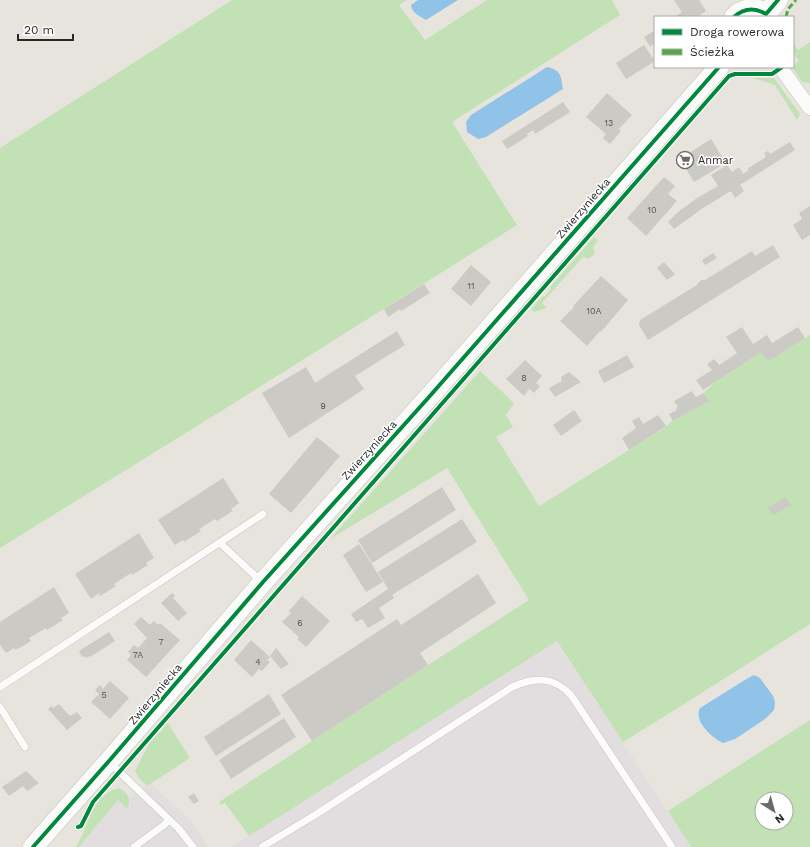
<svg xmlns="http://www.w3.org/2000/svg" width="810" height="847" font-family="'Work Sans',sans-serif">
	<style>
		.industrial { fill: #e2dee0 }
		.green { fill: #c2e2b6; fill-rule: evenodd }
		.water { fill: #91c3e8 }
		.building { fill: #cccac4 }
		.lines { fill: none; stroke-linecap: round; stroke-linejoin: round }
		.lane-casing { stroke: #c4c3c3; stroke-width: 8 }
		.street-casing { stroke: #c4c3c3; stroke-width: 15 }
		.secondary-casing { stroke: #c4c3c3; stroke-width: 21 }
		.lane { stroke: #fbfbfa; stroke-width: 7 }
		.street { stroke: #fbfbfa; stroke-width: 14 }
		.secondary { stroke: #fbfbfa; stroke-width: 20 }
		.quiet { stroke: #53aa44; stroke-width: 3; stroke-dasharray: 6 3; stroke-linecap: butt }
		.cycleway-casing { stroke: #fff; stroke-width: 6 }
		.cycleway { stroke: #00873e; stroke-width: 4 }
		.labels { text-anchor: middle; stroke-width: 3; stroke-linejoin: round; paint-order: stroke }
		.number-label { font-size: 9px; fill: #535251 }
		.poi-label { font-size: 11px; fill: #282828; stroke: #fff; text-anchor: start }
		.street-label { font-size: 11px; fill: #282828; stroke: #fff }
	</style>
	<rect width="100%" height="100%" fill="#e7e4dd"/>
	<!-- industrial -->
	<path class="industrial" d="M 557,641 L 691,847 L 231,847 L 249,836 Z
		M 151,783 L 192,822 L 208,847 L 79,847 L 118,800 L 127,808 L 130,802 L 129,798 Z"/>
	<!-- green -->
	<path class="green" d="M 232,0 L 407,0 L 399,5 L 425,40 L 487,0 L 612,0 L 620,15 L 452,122 L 517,225 L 231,405 L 0,548 L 0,148 Z
		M 793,42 L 798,50 L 810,42 L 810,83 L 802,82 L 792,67 L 799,61 L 793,53 Z
		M 753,78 L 774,78 L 800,114 L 797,120 L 775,85 Z
		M 594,237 L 598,241 L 593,247 L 595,253 L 589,259 L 583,257 L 542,303 L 547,308 L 534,312 L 531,309 L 543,296 L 544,297 L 551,289 L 550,287 Z
		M 810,335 L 810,624 L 681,706 L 623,742 L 557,641 L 249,836 L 225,803 L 221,805 L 219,802 L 428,665 L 529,600 L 447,468 L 330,539 L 480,371 L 514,403 L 506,415 L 513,427 L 496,437 L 539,506 L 629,450 L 665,427 L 672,421 L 709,401 L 704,393 L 714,383 L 759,353 L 761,352 L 768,362 Z
		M 810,720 L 810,847 L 691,847 L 668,811 ZM 762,799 L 786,799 L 786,823 L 762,823 Z
		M 168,723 L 190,758 L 147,786 L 139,778 L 135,771 L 149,744 Z
		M 119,788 C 128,792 132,800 127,809 L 118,800 L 79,847 L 76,847 C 89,827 91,794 119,788 Z"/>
	<!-- water -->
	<path class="water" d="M 418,0 L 458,0 L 426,20 C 419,16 412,13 411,5 Z
		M 547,67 C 561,70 561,76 563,89 L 486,137 L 478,139 L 467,132 L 466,122 L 471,115 Z
		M 754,675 L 760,678 L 773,696 L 775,702 L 774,710 L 765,719 L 735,739 L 723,743 C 712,738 693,721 700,708 L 748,678 Z"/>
	<!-- building -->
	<path class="building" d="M 674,0 L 699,0 L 706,11 L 697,17 L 675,17 L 682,12 Z
		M 655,30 L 655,43 L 650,47 L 644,37 Z
		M 644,45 L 655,61 L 626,79 L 616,63 Z
		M 607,93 L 632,115 L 619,129 L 621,131 L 610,144 L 603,138 L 606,134 L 586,117 Z
		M 563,102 L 570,112 L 535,134 L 533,130 L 527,134 L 528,136 L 507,149 L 502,141 Z
		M 711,139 L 726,163 L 694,182 L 680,159 Z
		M 790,142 L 795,150 L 740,185 L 744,191 L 735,198 L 731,191 L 703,208 L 674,229 L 668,222 L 678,212 L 697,198 L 718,186 L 711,175 L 727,165 L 732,172 L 739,167 L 743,174 L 749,170 L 747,169 L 766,157 L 764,153 L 768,151 L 770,154 Z
		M 664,177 L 675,186 L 668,194 L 677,201 L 646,236 L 627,218 Z
		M 810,206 L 810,235 L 802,240 L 793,225 L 802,219 L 799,213 Z
		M 773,245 L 780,257 L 648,340 L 639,325 L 640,320 L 697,285 L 701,280 L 705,280 L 752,251 L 755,256 Z
		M 713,253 L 717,258 L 705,265 L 702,260 Z
		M 664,262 L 675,274 L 667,280 L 657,268 Z
		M 471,265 L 491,282 L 471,306 L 451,289 Z
		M 601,276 L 628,300 L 601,332 L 600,331 L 587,346 L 560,321 L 574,307 L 573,306 Z
		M 424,284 L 430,293 L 401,311 L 400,309 L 388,317 L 384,309 Z
		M 742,327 L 753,344 L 767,335 L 772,343 L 798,327 L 805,338 L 768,362 L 761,352 L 703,390 L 696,380 L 712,370 L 707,364 L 714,359 L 719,365 L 737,353 L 726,337 Z
		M 397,331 L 405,345 L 355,376 L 364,389 L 289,438 L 262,393 L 306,367 L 315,383 Z
		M 627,355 L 634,367 L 604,383 L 598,371 Z
		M 525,360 L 542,376 L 536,383 L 540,386 L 534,393 L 529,389 L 524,396 L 506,379 Z
		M 569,372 L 581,382 L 555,397 L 549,388 L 562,381 L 561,377 Z
		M 692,391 L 696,397 L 704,393 L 709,401 L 673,421 L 669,414 L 677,410 L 676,408 L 678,407 L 674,401 Z
		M 574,410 L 582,421 L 561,436 L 553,425 Z
		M 658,415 L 666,426 L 629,450 L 622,438 L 636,428 L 632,421 L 639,417 L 643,424 Z
		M 317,437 L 340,456 L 291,513 L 269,494 Z
		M 223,478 L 239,503 L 231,509 L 233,511 L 217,521 L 215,519 L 199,529 L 201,531 L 184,542 L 183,540 L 175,545 L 158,520 Z
		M 442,487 L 456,510 L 372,563 L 358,540 Z
		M 786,497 L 791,505 L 773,515 L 768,508 Z
		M 462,519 L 477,542 L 392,595 L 394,598 L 379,608 L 385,618 L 368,628 L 362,619 L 356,622 L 351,614 L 388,589 L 378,572 Z
		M 139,533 L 154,558 L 146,563 L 148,565 L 132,575 L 131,573 L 114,584 L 116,586 L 100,596 L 99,593 L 91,599 L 75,574 Z
		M 359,544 L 383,582 L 366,592 L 343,555 Z
		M 478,574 L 496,603 L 420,653 L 428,665 L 312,741 L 281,695 L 397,619 L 401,625 Z
		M 54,587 L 69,613 L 61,618 L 63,620 L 47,630 L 46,628 L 29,638 L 31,641 L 23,646 L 15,650 L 14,648 L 6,653 L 0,645 L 0,622 Z
		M 172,593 L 175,596 L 173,598 L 187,613 L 178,621 L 161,603 Z
		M 302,596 L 330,621 L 306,647 L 297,639 L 299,637 L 282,622 L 291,613 L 289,611 Z
		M 141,617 L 150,625 L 154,621 L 158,625 L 160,623 L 180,640 L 146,677 L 127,660 L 131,655 L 128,652 L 134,645 L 138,648 L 147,638 L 134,624 Z
		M 109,632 L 115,641 L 90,657 L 89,656 L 86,658 L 85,656 L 82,657 L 79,651 Z
		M 251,640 L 270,657 L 267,660 L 270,662 L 262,671 L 259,669 L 252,677 L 234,660 Z
		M 276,648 L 289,664 L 281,669 L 270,656 Z
		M 110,681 L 129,698 L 110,719 L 91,702 L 99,694 L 95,690 L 100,685 L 103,689 Z
		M 269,694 L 281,714 L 216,756 L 204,737 Z
		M 59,704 L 70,716 L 77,712 L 82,718 L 67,730 L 48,709 L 52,706 L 53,708 Z
		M 284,718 L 296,737 L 231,779 L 219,760 Z
		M 26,771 L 39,783 L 27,791 L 23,786 L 9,796 L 2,787 Z
		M 194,793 L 199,801 L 194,804 L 188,797 Z"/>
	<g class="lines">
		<!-- lane casing -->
		<g class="lane-casing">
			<path id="lane" d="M 220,543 L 262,582
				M 0,687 L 263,514
				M 0,707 L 25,747
				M 109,762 L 179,829 L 193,847
				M 134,847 L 164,825 L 169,820
				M 262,847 L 315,815 L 512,687 C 534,677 553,676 571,695 L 672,847"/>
		</g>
		<!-- street casing -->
		<g class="street-casing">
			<path id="street" d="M 780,67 L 810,108"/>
		</g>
		<!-- secondary casing -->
		<g class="secondary-casing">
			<path id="secondary" d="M 766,14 L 778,0
				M 734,17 C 744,7 759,6 769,17
				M 33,847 L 109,761 L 263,582 L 429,397 L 719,67"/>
		</g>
		<!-- lane -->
		<use href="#lane" class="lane"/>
		<!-- street -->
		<use href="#street" class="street"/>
		<!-- secondary -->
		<use href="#secondary" class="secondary"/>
		<!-- quiet -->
		<path class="quiet" d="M 786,17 L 788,9 L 796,0"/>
		<!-- cycleway casing -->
		<g class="cycleway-casing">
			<path id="cycleway" d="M 734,17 C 744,8 754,7 766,14 L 778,0
				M 78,827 L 81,826 L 93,802 L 729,76 L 735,74 L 772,74 L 782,67
				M 33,847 L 109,761 L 263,582 L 429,397 L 719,67"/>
		</g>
		<!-- cycleway -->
		<use href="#cycleway" class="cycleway"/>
	</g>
	<!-- icons -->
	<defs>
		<g id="supermarket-ring" transform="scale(0.9)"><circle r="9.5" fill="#fff" stroke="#6b6a67" stroke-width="1.5"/><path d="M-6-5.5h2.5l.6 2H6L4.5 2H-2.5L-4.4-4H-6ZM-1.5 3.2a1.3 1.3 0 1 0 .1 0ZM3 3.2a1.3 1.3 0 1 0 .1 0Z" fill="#6b6a67"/></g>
	</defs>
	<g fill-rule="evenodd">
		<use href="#supermarket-ring" x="685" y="160"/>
	</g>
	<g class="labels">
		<!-- number labels -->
		<g class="number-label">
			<text x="609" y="126">13</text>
			<text x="652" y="213">10</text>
			<text x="471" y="289">11</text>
			<text x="594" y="314">10A</text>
			<text x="524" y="381">8</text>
			<text x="323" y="409">9</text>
			<text x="300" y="626">6</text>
			<text x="161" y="645">7</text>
			<text x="138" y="658">7A</text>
			<text x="258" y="665">4</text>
			<text x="104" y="698">5</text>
		</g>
		<!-- poi labels -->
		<g class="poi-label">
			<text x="698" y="164">Anmar</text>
		</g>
		<!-- street labels -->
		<g class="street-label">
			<text transform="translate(583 208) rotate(-49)" y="4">Zwierzyniecka</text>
			<text transform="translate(369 450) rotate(-48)" y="4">Zwierzyniecka</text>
			<text transform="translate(155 694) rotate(-50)" y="4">Zwierzyniecka</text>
		</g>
	</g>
	<!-- legend -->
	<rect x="654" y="16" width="140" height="52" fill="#ffffff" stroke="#a9a9a9"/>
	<rect x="662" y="29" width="20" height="6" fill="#00873e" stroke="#a9a9a9"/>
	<text x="690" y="36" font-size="12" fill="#282828">Droga rowerowa</text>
	<rect x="662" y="49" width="20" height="6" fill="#53aa44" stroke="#a9a9a9"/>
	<text x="690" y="56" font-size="12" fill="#282828">Ścieżka</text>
	<!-- north arrow -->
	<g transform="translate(774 811) rotate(143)"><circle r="19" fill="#ffffff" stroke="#a9a9a9"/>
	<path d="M0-3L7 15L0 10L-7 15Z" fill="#6b6a67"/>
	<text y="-6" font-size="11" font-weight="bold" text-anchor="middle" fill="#282828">N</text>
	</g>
	<!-- scale -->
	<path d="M18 34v6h55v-6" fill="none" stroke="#282828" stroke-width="2"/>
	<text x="24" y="34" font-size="12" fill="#282828" stroke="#ffffff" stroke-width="3" paint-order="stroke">20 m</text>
</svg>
